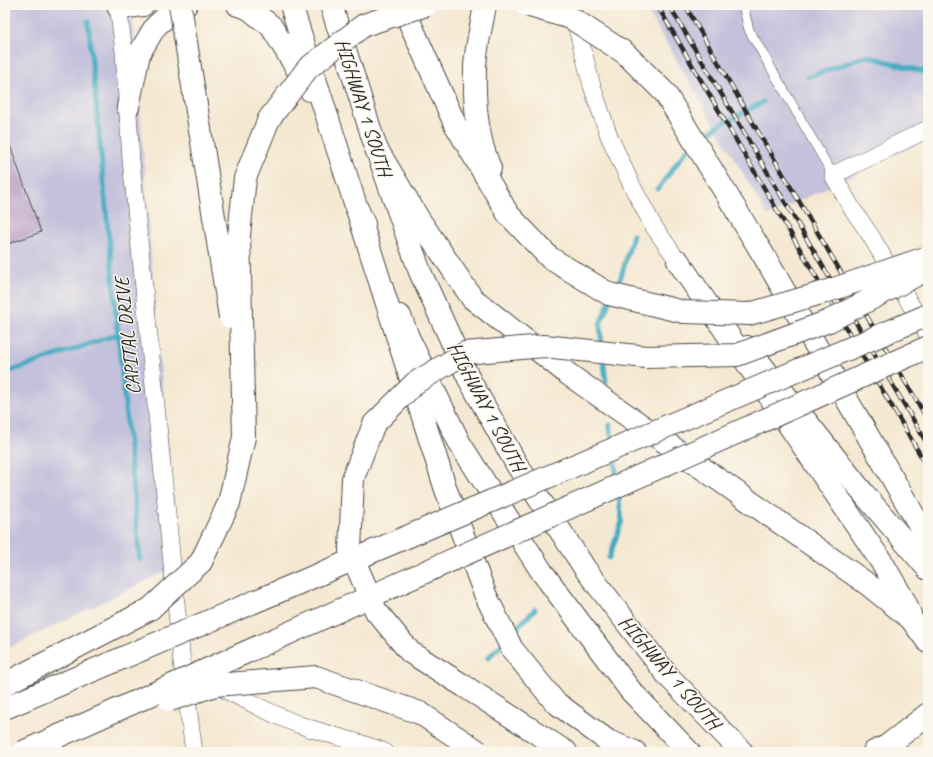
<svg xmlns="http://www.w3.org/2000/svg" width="933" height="757" font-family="Caveat,sans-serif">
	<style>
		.industrial { fill: #c3c1db }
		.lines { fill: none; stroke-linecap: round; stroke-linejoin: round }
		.stream { stroke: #43abc2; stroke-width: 5 }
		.building { fill: #b59cc2 }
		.service-casing { stroke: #494744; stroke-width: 10 }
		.minor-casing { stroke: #494744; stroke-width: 18 }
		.trunk-casing { stroke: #494744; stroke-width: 24 }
		.motorway-casing { stroke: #494744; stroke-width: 24 }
		.service { stroke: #fff; stroke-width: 9 }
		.minor { stroke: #fff; stroke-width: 17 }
		.trunk { stroke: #fff; stroke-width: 22 }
		.motorway { stroke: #fff; stroke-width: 22 }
		.rail-casing { stroke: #2b2b2b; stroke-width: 4.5 }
		.rail { stroke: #fbf7ec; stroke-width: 3; stroke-dasharray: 9; stroke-linecap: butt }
		.motorway-bridge-casing { stroke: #494744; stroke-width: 24; stroke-linecap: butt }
		.motorway-bridge { stroke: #fff; stroke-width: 22 }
		.labels { text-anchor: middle; stroke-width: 3; stroke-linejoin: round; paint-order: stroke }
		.street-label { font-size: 20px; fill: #2b2b2b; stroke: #fbf7ec }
	</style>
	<rect width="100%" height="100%" fill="#fbf7ec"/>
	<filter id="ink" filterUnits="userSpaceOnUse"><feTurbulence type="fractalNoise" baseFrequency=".025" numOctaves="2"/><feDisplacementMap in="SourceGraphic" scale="8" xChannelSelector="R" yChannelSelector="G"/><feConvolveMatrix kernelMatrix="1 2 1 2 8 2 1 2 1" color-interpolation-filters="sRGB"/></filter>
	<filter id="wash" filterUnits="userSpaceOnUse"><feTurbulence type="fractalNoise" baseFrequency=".012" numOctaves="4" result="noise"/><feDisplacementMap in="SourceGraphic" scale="16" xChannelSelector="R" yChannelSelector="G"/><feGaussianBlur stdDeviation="0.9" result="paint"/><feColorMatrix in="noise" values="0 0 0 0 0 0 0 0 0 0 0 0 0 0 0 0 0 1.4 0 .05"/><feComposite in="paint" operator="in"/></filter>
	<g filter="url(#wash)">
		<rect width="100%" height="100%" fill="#f5e8d2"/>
		<!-- industrial -->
		<path class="industrial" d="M 5,5 L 132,5 L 156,323 L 180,564 L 5,650 Z
			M 644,5 L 928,5 L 928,139 L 768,216 Z"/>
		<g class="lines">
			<!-- stream -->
			<path class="stream" d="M 88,21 L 140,560
				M 808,77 L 867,56 L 928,73
				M 700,140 L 718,126 L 763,102
				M 658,189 L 686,151 L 692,146
				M 615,289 L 621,277 L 633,235
				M 602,348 L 600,324 L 610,300
				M 603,358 L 606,381
				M 5,373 L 118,334
				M 610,425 L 612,444
				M 614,454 L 617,480
				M 609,558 L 622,521 L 618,492
				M 511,634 L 535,609
				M 488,658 L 503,643"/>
		</g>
		<g id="blocks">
			<!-- building -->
			<path class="building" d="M 5,137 L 7,137 L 41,232 L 5,245 Z"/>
		</g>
	</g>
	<g filter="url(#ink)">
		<use href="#blocks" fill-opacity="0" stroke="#494744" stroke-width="1"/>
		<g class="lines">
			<!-- service casing -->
			<g class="service-casing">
				<path id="service" d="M 743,5 L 749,30 L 833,175"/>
			</g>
			<!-- minor casing -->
			<g class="minor-casing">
				<path id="minor" d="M 118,5 L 124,52 L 131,160 L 182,662 L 194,752
					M 571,5 L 592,86 L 609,136 L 632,186 L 654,227 L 678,261
					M 928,129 L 833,175 L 851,207 L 871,236 L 928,335
					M 214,684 C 242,698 270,714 300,725 C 328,735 358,741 385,752"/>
			</g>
			<!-- trunk casing -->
			<g class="trunk-casing">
				<path id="trunk" d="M 238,5 L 248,8 L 271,26 L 310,90
					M 291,5 L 356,206 L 364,224
					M 331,5 L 376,148 L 420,272 L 469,379 L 517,465 L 586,570 L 668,676 L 742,752
					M 119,8 L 143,5
					M 128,107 L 139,54 L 155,27 L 168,15 L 186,5
					M 400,316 L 408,337 L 460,444 L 542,572 L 630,690 L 689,752
					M 747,347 L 864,494 L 928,569"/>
			</g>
			<!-- motorway casing -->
			<g class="motorway-casing">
				<path id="motorway" d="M 402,5 L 455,124 L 508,214
					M 485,5 C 482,25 475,49 475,69 C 474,101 477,138 490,168
					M 376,148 L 418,218 L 472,298 L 568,374 L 866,583 L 911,619 L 928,642
					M 356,206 L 446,490 L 485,594 L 512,649 L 555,702 L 608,741 L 635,752
					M 678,261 L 883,564 L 905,602 L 910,614
					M 767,261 L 928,540
					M 464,686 L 566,752
					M 874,752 L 887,746 L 928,714"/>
			</g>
			<!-- service -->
			<use href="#service" class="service"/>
			<!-- minor -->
			<use href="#minor" class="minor"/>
			<!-- trunk -->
			<use href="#trunk" class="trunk"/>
			<!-- motorway -->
			<use href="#motorway" class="motorway"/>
			<!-- rail casing -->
			<g class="rail-casing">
				<path id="rail" d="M 657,5 L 928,468
					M 669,5 L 928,445
					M 685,5 L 753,123 L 928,420
					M 911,5 L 928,7"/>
			</g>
			<!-- rail -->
			<use href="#rail" class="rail"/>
			<!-- motorway-bridge casing -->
			<g class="motorway-bridge-casing">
				<path id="motorway-bridge" d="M 180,5 L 230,317
					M 526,5 L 571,18 L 625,53 L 665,93 L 767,261
					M 508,214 L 550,258 L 609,294 L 684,312 L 749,314 L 825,292 L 925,258
					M 5,684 L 150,609 L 201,562 L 229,503 L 244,437 L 239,235 L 245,178 L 269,119 L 308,68 L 364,25 L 426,5
					M 464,686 L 410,652 L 376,611 L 350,551 L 353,478 L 374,424 L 415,383 L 465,353 L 544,346 L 646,357 L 737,355 L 829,321 L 928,269
					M 170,700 L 215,685 L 316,677 L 420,713 L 479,752
					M 5,708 L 928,315
					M 23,752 L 928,347"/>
			</g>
			<!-- motorway-bridge -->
			<use href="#motorway-bridge" class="motorway-bridge"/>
		</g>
	</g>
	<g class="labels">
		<!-- street labels -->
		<g class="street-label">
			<text transform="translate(364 107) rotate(72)" y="7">HIGHWAY 1 SOUTH</text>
			<text transform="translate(127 336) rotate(-96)" y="7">CAPITAL DRIVE</text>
			<text transform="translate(487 406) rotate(62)" y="7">HIGHWAY 1 SOUTH</text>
			<text transform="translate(670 672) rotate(49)" y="7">HIGHWAY 1 SOUTH</text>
		</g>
	</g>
	<!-- margin -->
	<rect width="933" height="757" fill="none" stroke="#fbf7ec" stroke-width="20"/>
</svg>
